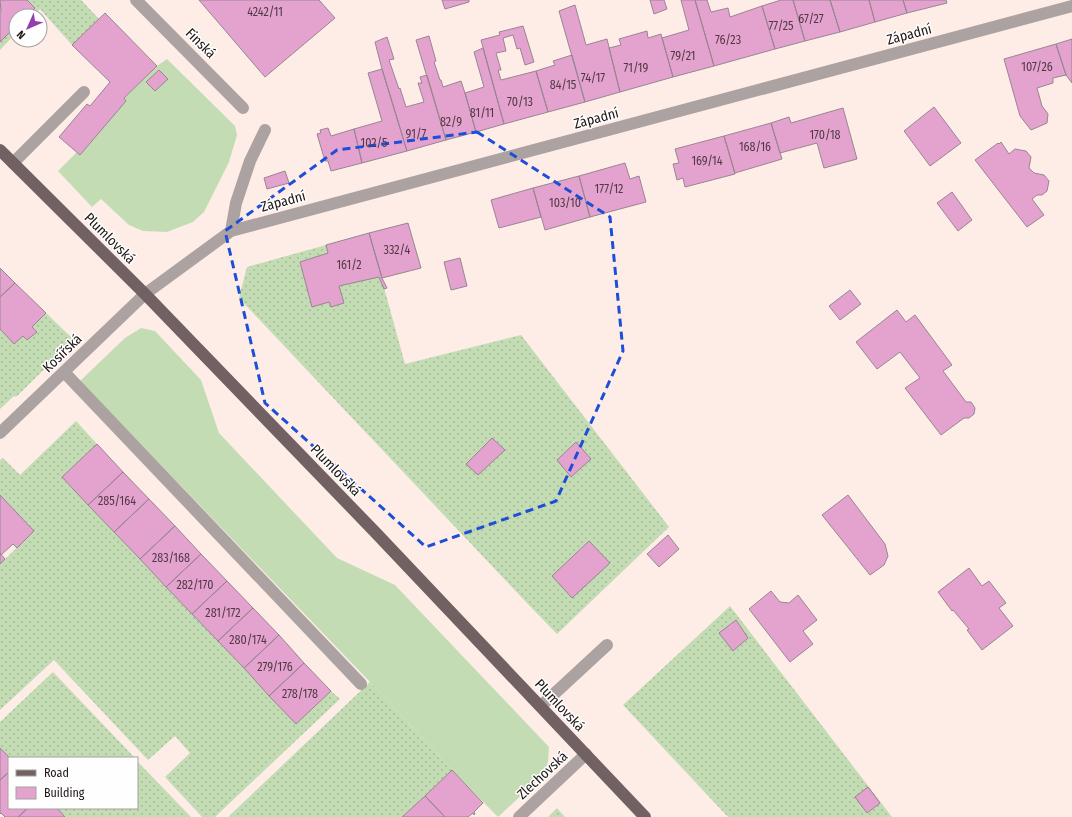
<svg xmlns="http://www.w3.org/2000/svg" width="1072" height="817" font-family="'Fira Sans Condensed',sans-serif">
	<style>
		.grass { fill: #c3dcb4 }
		.garden { fill: url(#garden-dots) }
		.building { fill: #e4a2cf; stroke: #978691 }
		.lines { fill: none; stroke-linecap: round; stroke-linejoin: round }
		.minor { stroke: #aca2a2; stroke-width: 12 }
		.major { stroke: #726162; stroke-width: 12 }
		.marked { fill: none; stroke: #1d4ed8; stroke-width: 3; stroke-dasharray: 8 5; stroke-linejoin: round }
		.labels { text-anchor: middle; stroke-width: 3; stroke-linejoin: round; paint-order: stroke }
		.number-label { font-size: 12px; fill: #503943 }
		.street-label { font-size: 14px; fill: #1e1614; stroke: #fefefe }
	</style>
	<defs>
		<pattern id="garden-dots" width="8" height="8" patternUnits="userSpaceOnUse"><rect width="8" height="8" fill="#c3dcb4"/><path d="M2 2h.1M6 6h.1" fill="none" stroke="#a7bc9a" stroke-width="1.8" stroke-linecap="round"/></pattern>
	</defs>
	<rect width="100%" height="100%" fill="#feede7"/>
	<!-- grass -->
	<path class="grass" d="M 167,59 L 235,126 L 237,135 L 229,162 L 204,212 L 193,222 L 167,232 L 143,231 L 129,225 L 101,199 L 92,207 L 58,171 L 77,152 L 80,155 L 126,101 L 124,98 L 157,66 Z
		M 141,328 L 155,331 L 201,380 L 219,433 L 337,558 L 395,585 L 549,747 L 548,762 L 544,774 L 498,817 L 452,770 L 370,682 L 80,381 L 125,338 Z"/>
	<!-- garden -->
	<path class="garden" d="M 0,0 L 81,0 L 99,19 L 72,45 L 40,9 L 33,16 L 16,16 L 16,33 L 0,50 Z
		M 369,233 L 405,364 L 521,335 L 669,527 L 557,634 L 525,601 L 239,298 L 247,267 Z
		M 46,313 L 74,340 L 16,397 L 14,396 L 0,409 L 0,329 L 23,336 L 27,340 L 37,332 L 32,327 Z
		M 76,421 L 97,444 L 62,477 L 296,723 L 331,691 L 340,699 L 215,817 L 202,817 L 165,777 L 190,753 L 175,736 L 148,760 L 54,660 L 0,710 L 0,564 L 34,531 L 0,495 L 0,460 L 3,458 L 20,475 Z
		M 730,606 L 892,817 L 728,817 L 623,705 Z
		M 53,672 L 135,758 L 10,758 L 0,748 L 0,722 Z
		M 370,682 L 452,770 L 402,817 L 228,817 Z
		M 137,761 L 191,817 L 65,817 L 57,808 L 137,808 Z
		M 557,808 L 565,817 L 548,817 Z"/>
	<!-- building -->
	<path class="building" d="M 0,0 L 27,0 L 35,8 L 27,16 L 16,16 L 16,26 L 0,42 L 0,13 L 1,11 Z
		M 199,0 L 319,0 L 335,18 L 265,77 Z
		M 442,0 L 469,0 L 469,2 L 445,9 Z
		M 650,0 L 664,0 L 667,9 L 654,14 Z
		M 681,0 L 695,0 L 714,66 L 673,77 L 662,38 L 689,30 Z
		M 695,0 L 707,0 L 711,12 L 728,8 L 730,17 L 762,6 L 775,49 L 714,66 Z
		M 781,0 L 793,0 L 805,41 L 775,49 L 762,6 Z
		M 793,0 L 830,0 L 840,32 L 805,41 Z
		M 830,0 L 869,0 L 875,22 L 840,32 Z
		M 869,0 L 903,0 L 907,13 L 875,22 Z
		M 903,0 L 946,0 L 947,3 L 907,13 Z
		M 575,5 L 586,45 L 607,39 L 620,92 L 585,102 L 559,11 Z
		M 105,13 L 157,66 L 124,98 L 126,101 L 80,155 L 59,137 L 87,104 L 90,106 L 110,82 L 72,45 Z
		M 523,26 L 534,62 L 525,65 L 520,48 L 517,49 L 513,35 L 503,38 L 506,51 L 496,53 L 501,70 L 498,70 L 501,80 L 536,71 L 548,112 L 504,124 L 481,40 L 500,35 L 499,32 Z
		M 647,31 L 648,38 L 661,34 L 673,77 L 620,92 L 609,48 L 621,45 L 619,39 Z
		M 429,36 L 436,61 L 434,62 L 440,80 L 441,80 L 443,87 L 461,81 L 465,93 L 476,132 L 446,140 L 416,40 Z
		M 387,37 L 394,59 L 389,60 L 399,89 L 400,88 L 406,107 L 424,102 L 418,83 L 422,83 L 420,77 L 427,75 L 446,140 L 407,151 L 382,69 L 375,42 Z
		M 1072,39 L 1072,83 L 1066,75 L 1056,44 Z
		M 1056,44 L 1066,75 L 1053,78 L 1053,83 L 1037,88 L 1042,106 L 1048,114 L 1047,123 L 1031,130 L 1020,116 L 1004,59 Z
		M 483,48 L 504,124 L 476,132 L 465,93 L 484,87 L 474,52 Z
		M 572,55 L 585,102 L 548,112 L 536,71 L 555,65 L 553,61 Z
		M 382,69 L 407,151 L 362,163 L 354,129 L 382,121 L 368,73 Z
		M 159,70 L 168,79 L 155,91 L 146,82 Z
		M 934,107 L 961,143 L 930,166 L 904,131 Z
		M 843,108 L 857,159 L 824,168 L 817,143 L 780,153 L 771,123 L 789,117 L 791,123 Z
		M 771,123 L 782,159 L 735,173 L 724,136 Z
		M 328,128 L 331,136 L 354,129 L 362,163 L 331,171 L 328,161 L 325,161 L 317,134 L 321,133 L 320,130 Z
		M 724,136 L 735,174 L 685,187 L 683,178 L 677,180 L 673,164 L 679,163 L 675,149 Z
		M 1001,142 L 1009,154 L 1015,149 L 1026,151 L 1031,157 L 1029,168 L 1034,173 L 1044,175 L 1049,181 L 1047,191 L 1042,195 L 1037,195 L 1032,199 L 1044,215 L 1027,227 L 975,160 L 998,143 L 999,144 Z
		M 625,163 L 630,179 L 639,176 L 646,202 L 590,217 L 579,176 Z
		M 285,171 L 289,183 L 267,189 L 264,178 Z
		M 579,176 L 590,217 L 545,230 L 533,188 Z
		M 533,188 L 541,217 L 499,228 L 491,200 Z
		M 952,192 L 972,220 L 958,231 L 937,203 Z
		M 408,223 L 421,268 L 382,278 L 369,233 Z
		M 369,233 L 382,278 L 387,288 L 384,289 L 379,277 L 339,286 L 344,303 L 331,307 L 329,302 L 312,307 L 300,262 L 328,253 L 326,245 Z
		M 460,258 L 467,286 L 451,290 L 444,262 Z
		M 0,268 L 15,283 L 0,297 Z
		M 15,283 L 46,313 L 32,327 L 37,332 L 27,340 L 23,336 L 14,344 L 0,329 L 0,297 Z
		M 850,290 L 861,304 L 840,320 L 829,306 Z
		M 897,310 L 906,322 L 915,315 L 952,365 L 943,371 L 966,402 L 971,402 L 975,408 L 974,414 L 969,418 L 964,418 L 941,435 L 905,388 L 920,378 L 900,352 L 877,369 L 856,342 Z
		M 492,438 L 505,450 L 478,475 L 466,464 Z
		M 576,442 L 591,459 L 571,477 L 557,460 Z
		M 97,444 L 123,472 L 88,505 L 62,477 Z
		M 123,472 L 149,499 L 114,532 L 88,505 Z
		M 0,495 L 34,531 L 17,548 L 13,544 L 1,555 L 0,553 Z
		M 848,495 L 885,544 L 888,556 L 884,565 L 870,575 L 822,515 Z
		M 149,499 L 175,526 L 140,559 L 114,532 Z
		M 175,526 L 201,554 L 166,587 L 140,559 Z
		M 668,535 L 679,549 L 659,567 L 647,554 Z
		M 589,541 L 610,563 L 572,598 L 552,576 Z
		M 0,553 L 5,559 L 0,564 Z
		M 201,554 L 227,581 L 192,614 L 166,587 Z
		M 969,568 L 982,586 L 989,581 L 1006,603 L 999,608 L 1013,626 L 982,650 L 967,630 L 969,629 L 953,610 L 952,611 L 938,592 Z
		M 227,581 L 253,608 L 218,641 L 192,614 Z
		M 771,591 L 780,602 L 789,603 L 798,595 L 817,620 L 803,631 L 813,644 L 790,662 L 749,609 Z
		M 253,608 L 279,635 L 244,668 L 218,641 Z
		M 736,620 L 748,638 L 733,651 L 719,633 Z
		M 279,635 L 304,663 L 269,696 L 244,668 Z
		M 304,663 L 331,691 L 296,724 L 269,696 Z
		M 0,748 L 10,758 L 9,772 L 0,780 Z
		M 452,770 L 483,803 L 474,812 L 475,814 L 474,815 L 473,813 L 468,817 L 445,817 L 425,796 Z
		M 9,772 L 9,808 L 28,808 L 18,817 L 5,817 L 1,813 L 0,814 L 0,780 Z
		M 868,787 L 880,803 L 867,813 L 855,797 Z
		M 425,796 L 445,817 L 402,817 Z
		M 28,808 L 57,808 L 65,817 L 18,817 Z"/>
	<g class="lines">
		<!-- minor -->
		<path class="minor" d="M 136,0 L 243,108
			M 13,163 L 84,92
			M 231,231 L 236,203 L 250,161 L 265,130
			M 64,372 L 361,684
			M 0,433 L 145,294 L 231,231 L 1072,6
			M 541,706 L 607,645
			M 519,817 L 586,754"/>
		<!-- major -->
		<path class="major" d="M 0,150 L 145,294 L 375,532 L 645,817"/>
	</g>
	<!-- marked area -->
	<path class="marked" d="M 477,132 L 610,217 L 623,351 L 556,501 L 426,547 L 265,403 L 225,231 L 337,150 Z"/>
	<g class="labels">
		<!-- number labels -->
		<g class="number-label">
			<text x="265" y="16">4242/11</text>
			<text x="811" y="23">67/27</text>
			<text x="781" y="30">77/25</text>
			<text x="728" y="44">76/23</text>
			<text x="683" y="60">79/21</text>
			<text x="1037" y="71">107/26</text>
			<text x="636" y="72">71/19</text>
			<text x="593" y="82">74/17</text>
			<text x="563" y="89">84/15</text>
			<text x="520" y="106">70/13</text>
			<text x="482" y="117">81/11</text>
			<text x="451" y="126">82/9</text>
			<text x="416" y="138">91/7</text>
			<text x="825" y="139">170/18</text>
			<text x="374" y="147">102/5</text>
			<text x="755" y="151">168/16</text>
			<text x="707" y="165">169/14</text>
			<text x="609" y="193">177/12</text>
			<text x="565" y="207">103/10</text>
			<text x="397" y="254">332/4</text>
			<text x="349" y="269">161/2</text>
			<text x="117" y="505">285/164</text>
			<text x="171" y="562">283/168</text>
			<text x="195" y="589">282/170</text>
			<text x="223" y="617">281/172</text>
			<text x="248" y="644">280/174</text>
			<text x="275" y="671">279/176</text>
			<text x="300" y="698">278/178</text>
		</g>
		<!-- street labels -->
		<g class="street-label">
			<text transform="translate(909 34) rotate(-15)" y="5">Západní</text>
			<text transform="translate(201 43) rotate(45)" y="5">Finská</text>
			<text transform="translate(596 118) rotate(-15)" y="5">Západní</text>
			<text transform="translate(283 201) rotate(-15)" y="5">Západní</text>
			<text transform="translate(110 238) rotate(45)" y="5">Plumlovská</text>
			<text transform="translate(62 353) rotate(-44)" y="5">Kosířská</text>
			<text transform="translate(336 470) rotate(46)" y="5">Plumlovská</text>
			<text transform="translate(560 705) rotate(47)" y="5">Plumlovská</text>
			<text transform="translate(542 775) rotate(-43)" y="5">Zlechovská</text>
		</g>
	</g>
	<!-- legend -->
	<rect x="8" y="757" width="130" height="52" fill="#fefefe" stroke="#a4a1a0"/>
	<rect x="16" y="770" width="20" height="6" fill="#726162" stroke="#a4a1a0"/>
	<text x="44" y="777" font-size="12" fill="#1e1614">Road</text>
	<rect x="16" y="787" width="20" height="12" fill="#e4a2cf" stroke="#a4a1a0"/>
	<text x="44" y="797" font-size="12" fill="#1e1614">Building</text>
	<!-- north arrow -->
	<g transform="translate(28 28) rotate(225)"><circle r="19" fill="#fefefe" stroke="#a4a1a0"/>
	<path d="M0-3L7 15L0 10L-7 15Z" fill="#923fad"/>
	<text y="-6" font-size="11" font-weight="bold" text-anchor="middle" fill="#1e1614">N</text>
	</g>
</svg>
